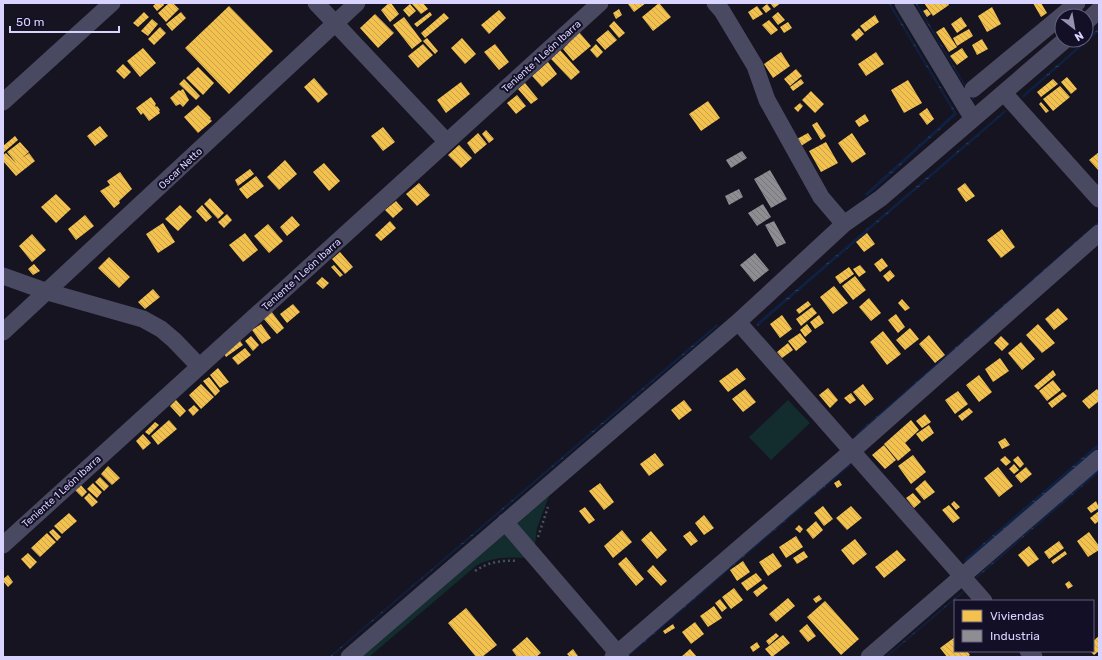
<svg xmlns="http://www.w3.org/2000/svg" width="1102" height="660" font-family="Rubik,sans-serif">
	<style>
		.green { fill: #132c2d }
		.water { fill: url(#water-ripples) }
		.homes { fill: url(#homes-back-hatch) }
		.industry { fill: url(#industry-back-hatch) }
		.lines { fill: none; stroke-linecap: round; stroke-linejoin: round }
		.path { stroke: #44505f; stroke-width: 2.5; stroke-dasharray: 2 3; stroke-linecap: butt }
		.street { stroke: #4a4962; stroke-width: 17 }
		.labels { text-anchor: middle; stroke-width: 4; stroke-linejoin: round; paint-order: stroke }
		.street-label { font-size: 10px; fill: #d9d4ff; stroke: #130f26 }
	</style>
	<defs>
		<pattern id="water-ripples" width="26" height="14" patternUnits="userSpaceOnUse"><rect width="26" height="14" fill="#0d2144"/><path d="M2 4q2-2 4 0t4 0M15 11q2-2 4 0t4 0" fill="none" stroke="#304060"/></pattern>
		<pattern id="homes-back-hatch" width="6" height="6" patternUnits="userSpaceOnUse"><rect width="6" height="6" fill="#f2c14e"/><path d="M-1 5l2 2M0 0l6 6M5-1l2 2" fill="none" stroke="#c6a14e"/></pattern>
		<pattern id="industry-back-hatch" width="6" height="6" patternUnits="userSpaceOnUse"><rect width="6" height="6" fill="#8d8d92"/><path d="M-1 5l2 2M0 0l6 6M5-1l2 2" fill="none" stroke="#76767d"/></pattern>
	</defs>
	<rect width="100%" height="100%" fill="#161421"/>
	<!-- green -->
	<path class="green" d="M 788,400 L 810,423 L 771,460 L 749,437 Z
		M 549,496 L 537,528 L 535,545 L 526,558 C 508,557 494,557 477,565 L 369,657 L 360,657 Z"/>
	<!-- water -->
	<path class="water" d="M 888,3 L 890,3 L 957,114 L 867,196 L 865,194 L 954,113 Z
		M 915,3 L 917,3 L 973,98 L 1062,21 L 1062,23 L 973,100 Z
		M 1099,28 L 1099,31 L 1023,98 L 1022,96 Z
		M 1005,110 L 1006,112 L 758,326 L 756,324 Z
		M 1099,221 L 1099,225 L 857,435 L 856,434 Z
		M 717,324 L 718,326 L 331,657 L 329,657 Z
		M 1099,443 L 1099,447 L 966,563 L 964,560 Z
		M 850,464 L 851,465 L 630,655 L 629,654 Z
		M 1099,469 L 1099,472 L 977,578 L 976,577 Z
		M 963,591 L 964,592 L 887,657 L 885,657 Z"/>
	<!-- homes -->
	<path class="homes" d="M 156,3 L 163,3 L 164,5 L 157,11 L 153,6 Z
		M 169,3 L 173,3 L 179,9 L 166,22 L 158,13 Z
		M 389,3 L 391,3 L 399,14 L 390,22 L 381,10 Z
		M 411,3 L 423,3 L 428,9 L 421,14 Z
		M 629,3 L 646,3 L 634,12 L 628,4 Z
		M 659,3 L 671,17 L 653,31 L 642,17 Z
		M 770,3 L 781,3 L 774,8 Z
		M 924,3 L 948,3 L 949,5 L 933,16 Z
		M 1033,3 L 1041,3 L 1047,13 L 1041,17 Z
		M 410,4 L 416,11 L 409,17 L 403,10 Z
		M 767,4 L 771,9 L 766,13 L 762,8 Z
		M 229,6 L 273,51 L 229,94 L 185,48 Z
		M 757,6 L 763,14 L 753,20 L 748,12 Z
		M 992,7 L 1001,24 L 987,32 L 978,16 Z
		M 619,9 L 622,15 L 616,19 L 613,13 Z
		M 927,9 L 931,14 L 927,17 L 923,11 Z
		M 499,10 L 506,18 L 489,34 L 481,25 Z
		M 144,12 L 149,17 L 138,27 L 133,23 Z
		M 181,12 L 186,18 L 172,31 L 166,24 Z
		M 430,12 L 432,15 L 417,27 L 414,24 Z
		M 778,12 L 785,20 L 778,25 L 772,17 Z
		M 444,13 L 449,18 L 425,38 L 421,33 Z
		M 375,14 L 394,33 L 378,48 L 360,28 Z
		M 875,15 L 879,22 L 865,32 L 860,26 Z
		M 404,17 L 422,41 L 412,49 L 393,25 Z
		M 961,17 L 967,26 L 957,33 L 951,24 Z
		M 152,19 L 158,24 L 148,36 L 141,31 Z
		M 769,20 L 778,30 L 771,35 L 762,25 Z
		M 614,21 L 625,33 L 619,38 L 609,26 Z
		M 788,22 L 792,28 L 784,33 L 780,27 Z
		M 160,27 L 166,33 L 154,45 L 148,39 Z
		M 944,27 L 957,47 L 949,52 L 936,32 Z
		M 859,28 L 864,34 L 856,41 L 851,35 Z
		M 969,29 L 973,36 L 957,46 L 953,38 Z
		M 608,30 L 617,40 L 605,50 L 596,40 Z
		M 579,32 L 591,46 L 573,61 L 563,49 Z
		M 427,38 L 438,51 L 435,54 L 423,41 Z
		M 462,38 L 476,54 L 465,64 L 451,48 Z
		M 982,39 L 988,49 L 977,55 L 972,45 Z
		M 423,44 L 433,55 L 418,68 L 408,56 Z
		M 495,44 L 509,62 L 499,70 L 484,52 Z
		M 596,44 L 603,52 L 597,58 L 590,50 Z
		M 143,48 L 156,63 L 140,77 L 127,61 Z
		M 962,48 L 968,57 L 957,65 L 950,56 Z
		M 560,50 L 580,72 L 571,80 L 551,59 Z
		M 781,52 L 790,66 L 773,78 L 764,64 Z
		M 876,52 L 884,64 L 866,76 L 858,64 Z
		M 548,62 L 557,74 L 542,87 L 532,76 Z
		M 123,64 L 131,72 L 124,79 L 116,71 Z
		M 198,67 L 214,83 L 203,95 L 186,78 Z
		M 796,69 L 802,76 L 790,86 L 784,79 Z
		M 1067,77 L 1077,89 L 1071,94 L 1061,82 Z
		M 314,78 L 328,94 L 318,103 L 304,87 Z
		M 184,79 L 200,96 L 196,100 L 179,84 Z
		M 801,79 L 804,83 L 793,91 L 790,87 Z
		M 1053,79 L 1058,84 L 1041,97 L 1037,92 Z
		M 908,80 L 922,103 L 904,113 L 891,90 Z
		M 461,82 L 470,94 L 446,113 L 437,100 Z
		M 525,83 L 538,99 L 531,104 L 518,89 Z
		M 1060,86 L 1070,97 L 1053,111 L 1043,99 Z
		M 183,89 L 189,100 L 183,107 L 180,104 L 176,106 L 170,98 L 179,90 L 180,91 Z
		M 811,91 L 824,104 L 815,113 L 802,100 Z
		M 517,95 L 526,106 L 516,114 L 507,103 Z
		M 151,97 L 156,104 L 155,105 L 156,107 L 157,106 L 160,110 L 159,111 L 160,113 L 149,121 L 143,113 L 141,115 L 136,108 Z
		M 708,101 L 720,118 L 701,131 L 689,114 Z
		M 1041,102 L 1049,111 L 1046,113 L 1039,104 Z
		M 800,103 L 803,106 L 798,112 L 794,108 Z
		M 198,105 L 211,118 L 210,119 L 212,121 L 198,133 L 184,117 Z
		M 927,108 L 934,119 L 927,125 L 919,114 Z
		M 865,114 L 869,121 L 859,127 L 855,121 Z
		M 817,122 L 826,136 L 821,140 L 812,125 Z
		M 100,126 L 108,136 L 95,146 L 87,136 Z
		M 383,127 L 395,142 L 383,151 L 371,136 Z
		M 486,130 L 494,139 L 489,143 L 482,134 Z
		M 478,133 L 487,144 L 475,154 L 467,143 Z
		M 808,133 L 812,139 L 801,146 L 797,139 Z
		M 852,133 L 866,154 L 852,163 L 838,143 Z
		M 15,136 L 18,140 L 3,153 L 3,146 Z
		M 20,142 L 29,152 L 22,158 L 29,153 L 35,161 L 16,176 L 3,161 L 3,155 L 6,153 L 16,163 L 7,152 Z
		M 826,142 L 838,163 L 821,172 L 809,151 Z
		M 459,145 L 472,158 L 461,168 L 448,155 Z
		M 1099,152 L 1099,171 L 1089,160 Z
		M 285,160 L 297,174 L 279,190 L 267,177 Z
		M 324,163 L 340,181 L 329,191 L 313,172 Z
		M 250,169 L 254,174 L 238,186 L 235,180 Z
		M 120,172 L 132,189 L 119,201 L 120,203 L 114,208 L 100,191 L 110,185 L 107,181 Z
		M 256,176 L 264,186 L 247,199 L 239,189 Z
		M 419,183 L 430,195 L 417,206 L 406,194 Z
		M 965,183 L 975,196 L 966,202 L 957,189 Z
		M 56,194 L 71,209 L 56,223 L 41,207 Z
		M 210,198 L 224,213 L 218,219 L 204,204 Z
		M 396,201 L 403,209 L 393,218 L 385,210 Z
		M 180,205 L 192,217 L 178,231 L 165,219 Z
		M 202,205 L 212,217 L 206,222 L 196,211 Z
		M 227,214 L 232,220 L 224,228 L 218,222 Z
		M 85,215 L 94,226 L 76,240 L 68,229 Z
		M 292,216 L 300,225 L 287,236 L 280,227 Z
		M 390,221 L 396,228 L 381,241 L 375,235 Z
		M 163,223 L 175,242 L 158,253 L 146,234 Z
		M 268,224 L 283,241 L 269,253 L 254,236 Z
		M 1002,229 L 1015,247 L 1001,258 L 987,240 Z
		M 245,233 L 258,250 L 243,262 L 229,245 Z
		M 867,233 L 875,244 L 864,252 L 856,242 Z
		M 32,234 L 46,250 L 32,262 L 19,246 Z
		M 340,252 L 353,267 L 345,274 L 332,259 Z
		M 109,257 L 130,277 L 119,288 L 98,268 Z
		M 882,258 L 888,266 L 880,272 L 874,264 Z
		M 34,264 L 40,271 L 33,275 L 28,269 Z
		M 334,265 L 343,275 L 340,277 L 331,267 Z
		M 860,265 L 866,272 L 859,277 L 853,269 Z
		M 849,267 L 854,274 L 840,284 L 835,277 Z
		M 890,270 L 895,276 L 888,282 L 883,276 Z
		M 855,276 L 866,290 L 853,300 L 842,286 Z
		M 322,277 L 329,283 L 323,289 L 316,283 Z
		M 834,286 L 848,303 L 833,314 L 820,297 Z
		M 153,289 L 160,297 L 145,309 L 138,302 Z
		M 869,298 L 881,313 L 871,321 L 859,307 Z
		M 902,299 L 910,308 L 905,311 L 898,303 Z
		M 808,301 L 811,305 L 799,314 L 796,310 Z
		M 293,304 L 300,312 L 287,323 L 280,314 Z
		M 812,307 L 817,313 L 801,326 L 796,319 Z
		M 1058,308 L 1068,319 L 1054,330 L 1045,319 Z
		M 271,311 L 284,328 L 277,334 L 263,318 Z
		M 896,314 L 905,327 L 898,333 L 888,320 Z
		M 782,315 L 792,329 L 780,338 L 770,324 Z
		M 819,315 L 824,323 L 815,329 L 810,322 Z
		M 261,324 L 271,338 L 262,344 L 252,330 Z
		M 807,324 L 812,331 L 805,337 L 800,330 Z
		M 1038,324 L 1055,343 L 1042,353 L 1026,335 Z
		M 910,328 L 919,339 L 905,350 L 896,340 Z
		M 883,331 L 901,354 L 887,365 L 870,342 Z
		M 800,333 L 807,342 L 796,351 L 788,341 Z
		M 929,335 L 945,355 L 935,363 L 919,344 Z
		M 251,336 L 259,345 L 253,351 L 245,341 Z
		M 1001,336 L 1009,344 L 1002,351 L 994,343 Z
		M 238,338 L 243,345 L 226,357 L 222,350 Z
		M 1021,342 L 1035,359 L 1022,370 L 1008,353 Z
		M 788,343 L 793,350 L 782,358 L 777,352 Z
		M 245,348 L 251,355 L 238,365 L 232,358 Z
		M 1000,358 L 1009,371 L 993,382 L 985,369 Z
		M 218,368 L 229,382 L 220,388 L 210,375 Z
		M 737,368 L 746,379 L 728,392 L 719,381 Z
		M 1053,370 L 1056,375 L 1038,390 L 1034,386 Z
		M 979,375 L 992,392 L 979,402 L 966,385 Z
		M 209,377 L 220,391 L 215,396 L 203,381 Z
		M 1053,380 L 1061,390 L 1047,401 L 1039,391 Z
		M 201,384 L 214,397 L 201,409 L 189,395 Z
		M 863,384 L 874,399 L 865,406 L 853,392 Z
		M 828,388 L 838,400 L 830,408 L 819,395 Z
		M 745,389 L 756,402 L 743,412 L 732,399 Z
		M 1097,389 L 1099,392 L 1099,401 L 1089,409 L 1082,401 Z
		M 958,391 L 968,404 L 955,414 L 945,400 Z
		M 1063,392 L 1067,396 L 1052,408 L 1048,403 Z
		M 851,393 L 856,400 L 850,404 L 844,398 Z
		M 176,400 L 186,411 L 180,417 L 170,406 Z
		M 684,400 L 692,410 L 679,420 L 671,410 Z
		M 194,405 L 199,410 L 193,416 L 188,410 Z
		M 969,408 L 973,412 L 962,421 L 958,416 Z
		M 925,414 L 931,422 L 922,428 L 916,421 Z
		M 169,420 L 177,429 L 158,445 L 151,436 Z
		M 911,420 L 919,430 L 905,443 L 902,439 L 911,450 L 898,461 L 884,444 Z
		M 155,422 L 159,425 L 149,435 L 145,432 Z
		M 929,425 L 934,433 L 922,442 L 916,434 Z
		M 143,434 L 151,443 L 143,450 L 136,441 Z
		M 1005,438 L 1010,445 L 1002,449 L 998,442 Z
		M 884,445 L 896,460 L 885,469 L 872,455 Z
		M 655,453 L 664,465 L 649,476 L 640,464 Z
		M 913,455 L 926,472 L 911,484 L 898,466 Z
		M 1005,456 L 1011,462 L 1006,466 L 1000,460 Z
		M 1018,456 L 1024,464 L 1020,468 L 1013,460 Z
		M 1014,464 L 1019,470 L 1014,474 L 1009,469 Z
		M 108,466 L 120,478 L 112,485 L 101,474 Z
		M 998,467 L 1013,486 L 999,497 L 984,478 Z
		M 1026,467 L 1032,474 L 1021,483 L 1015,476 Z
		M 100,477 L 109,486 L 104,491 L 95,482 Z
		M 839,480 L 842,485 L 837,488 L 834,483 Z
		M 925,480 L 935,492 L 924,500 L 915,489 Z
		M 93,483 L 102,492 L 97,498 L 87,489 Z
		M 600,483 L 614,502 L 604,510 L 589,491 Z
		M 80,484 L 87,492 L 82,497 L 75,490 Z
		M 89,493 L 98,502 L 92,507 L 84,498 Z
		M 913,493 L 921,502 L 914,508 L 906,498 Z
		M 954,501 L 960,507 L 956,510 L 951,504 Z
		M 1096,501 L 1099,508 L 1091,513 L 1087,508 Z
		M 949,505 L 960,518 L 953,523 L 942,510 Z
		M 823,506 L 833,519 L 824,526 L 814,513 Z
		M 851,506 L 862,518 L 847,530 L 836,518 Z
		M 585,507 L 595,520 L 589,524 L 579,511 Z
		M 1099,511 L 1099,521 L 1095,524 L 1090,518 Z
		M 69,513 L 77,521 L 62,534 L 54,526 Z
		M 704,515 L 714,528 L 704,535 L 695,523 Z
		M 816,521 L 823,530 L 813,539 L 806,530 Z
		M 799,525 L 803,529 L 800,533 L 795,529 Z
		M 53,529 L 61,537 L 57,541 L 49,532 Z
		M 622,530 L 632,542 L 613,558 L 604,546 Z
		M 651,531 L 667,550 L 657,559 L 641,540 Z
		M 690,531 L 698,541 L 691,546 L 683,536 Z
		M 1089,532 L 1099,546 L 1099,550 L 1088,557 L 1077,541 Z
		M 47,533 L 56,542 L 40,557 L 31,548 Z
		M 796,536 L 803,547 L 786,558 L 779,547 Z
		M 855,539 L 867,554 L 853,565 L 841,550 Z
		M 1059,541 L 1064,548 L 1049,559 L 1044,552 Z
		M 1029,546 L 1039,559 L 1028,567 L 1018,555 Z
		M 897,550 L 906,560 L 884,578 L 875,567 Z
		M 804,551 L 808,557 L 797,564 L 793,558 Z
		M 1065,551 L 1067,554 L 1053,564 L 1051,561 Z
		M 28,553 L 37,562 L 30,569 L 21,559 Z
		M 773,553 L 782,566 L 768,576 L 759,562 Z
		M 626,557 L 644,579 L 636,586 L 618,564 Z
		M 743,561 L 750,572 L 737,581 L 730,570 Z
		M 653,565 L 667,581 L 661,586 L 647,571 Z
		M 756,573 L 762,580 L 747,591 L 741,583 Z
		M 8,575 L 13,582 L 8,587 L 3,581 L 3,579 Z
		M 1069,581 L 1073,586 L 1068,589 L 1065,584 Z
		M 764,584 L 768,588 L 757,597 L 753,592 Z
		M 734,588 L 743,600 L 731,609 L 722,597 Z
		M 819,595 L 822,599 L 816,603 L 813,599 Z
		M 788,598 L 795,606 L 776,622 L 769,614 Z
		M 720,599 L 727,608 L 722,612 L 715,603 Z
		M 825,601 L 859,639 L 841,655 L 807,617 Z
		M 714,606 L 722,618 L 708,627 L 700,616 Z
		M 466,608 L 497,645 L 482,657 L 476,657 L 448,623 Z
		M 695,622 L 704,634 L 691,644 L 682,632 Z
		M 673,624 L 675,628 L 665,634 L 663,631 Z
		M 807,624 L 816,636 L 808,642 L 799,631 Z
		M 776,633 L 779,636 L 769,645 L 766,641 Z
		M 783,635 L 790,643 L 772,657 L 765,649 Z
		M 1099,636 L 1099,651 L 1094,655 L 1090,651 L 1093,651 L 1093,641 Z
		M 527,637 L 541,653 L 536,657 L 517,657 L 512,650 Z
		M 955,637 L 955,651 L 967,651 L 970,655 L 967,657 L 947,657 L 940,648 Z
		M 757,642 L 760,647 L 753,652 L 750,647 Z
		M 573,649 L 578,656 L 577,657 L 570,657 L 567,654 Z
		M 690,649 L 697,657 L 681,657 Z"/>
	<!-- industry -->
	<path class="industry" d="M 742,151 L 747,158 L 731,168 L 726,160 Z
		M 770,170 L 787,199 L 771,208 L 754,179 Z
		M 739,189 L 743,197 L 729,205 L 725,196 Z
		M 763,204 L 771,217 L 757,226 L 748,213 Z
		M 774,221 L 786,243 L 777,247 L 765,225 Z
		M 755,253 L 769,270 L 754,282 L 740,265 Z"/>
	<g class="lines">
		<!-- path -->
		<path class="path" d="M 538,537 L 548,507
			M 475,571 C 488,562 502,560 518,561"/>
		<!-- street -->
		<path class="street" d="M 316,3 L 447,142
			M 715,3 L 722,11 L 755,66 L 767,100 L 821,197 L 844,224
			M 903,3 L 973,119
			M 1086,22 L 1099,10
			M 973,89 L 1077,3
			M 1004,93 L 1099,199
			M 3,102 L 112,3
			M 3,276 L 48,292 L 143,319 L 161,329 L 174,340 L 199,366
			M 738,322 L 984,601
			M 3,332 L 357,3
			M 505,522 L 621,657
			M 3,545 L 600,3
			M 1028,651 L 1034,657
			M 349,657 L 738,322 L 844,224 L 881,198 L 1065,40
			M 613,657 L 860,444 L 1099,233
			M 869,657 L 1099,458"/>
	</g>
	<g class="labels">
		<!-- street labels -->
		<g class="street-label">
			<text transform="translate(541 56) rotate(-42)" y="4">Teniente 1 León Ibarra</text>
			<text transform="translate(180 168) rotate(-43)" y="4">Oscar Netto</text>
			<text transform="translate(301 274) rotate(-42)" y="4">Teniente 1 León Ibarra</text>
			<text transform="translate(61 491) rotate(-42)" y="4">Teniente 1 León Ibarra</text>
		</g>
	</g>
	<!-- border -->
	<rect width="1102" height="660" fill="none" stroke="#d9d4ff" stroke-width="8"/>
	<!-- legend -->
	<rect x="954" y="600" width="140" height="52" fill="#130f26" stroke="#625e7d"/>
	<rect x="962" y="610" width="20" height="12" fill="#f2c14e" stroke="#625e7d"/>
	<text x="990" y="620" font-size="12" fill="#d9d4ff">Viviendas</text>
	<rect x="962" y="630" width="20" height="12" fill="#8d8d92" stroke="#625e7d"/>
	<text x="990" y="640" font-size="12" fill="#d9d4ff">Industria</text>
	<!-- north arrow -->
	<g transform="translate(1074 28) rotate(149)"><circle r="19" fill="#130f26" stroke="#625e7d"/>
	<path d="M0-3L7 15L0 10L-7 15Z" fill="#9591b1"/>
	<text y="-6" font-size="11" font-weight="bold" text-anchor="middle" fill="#d9d4ff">N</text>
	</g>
	<!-- scale -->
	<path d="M10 26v6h109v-6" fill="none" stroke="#d9d4ff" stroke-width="2"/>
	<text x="16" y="26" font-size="12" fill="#d9d4ff" stroke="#130f26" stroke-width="3" paint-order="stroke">50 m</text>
</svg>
